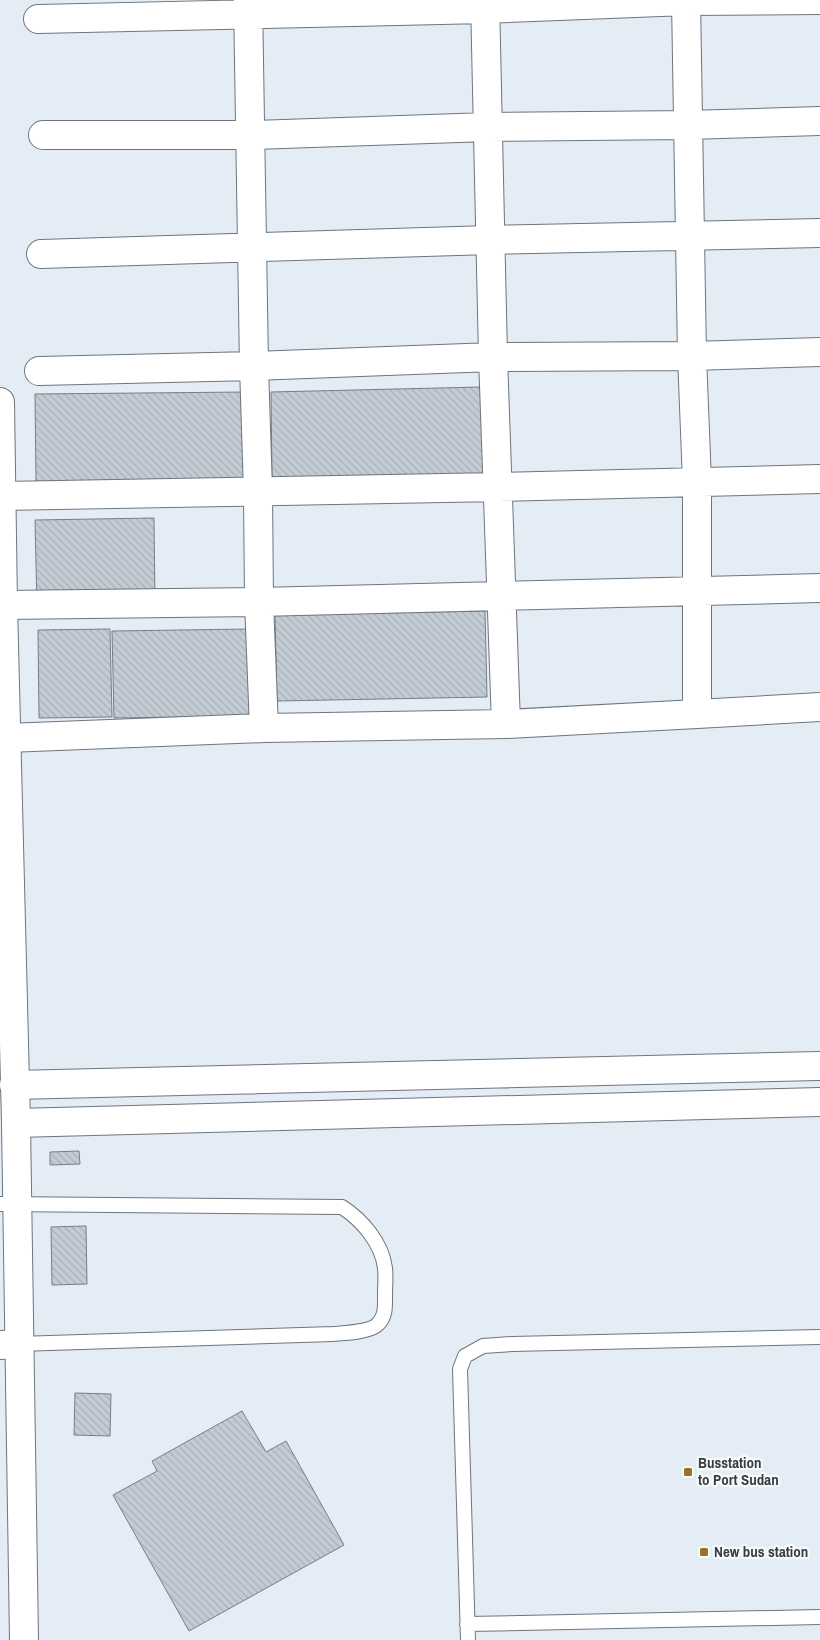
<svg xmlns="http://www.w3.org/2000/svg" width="820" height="1640" font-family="'Archivo Narrow',sans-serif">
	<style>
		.building { fill: url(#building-back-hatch); stroke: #767e86 }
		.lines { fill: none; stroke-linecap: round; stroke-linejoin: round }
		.service-casing { stroke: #6d757d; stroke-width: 16 }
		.minor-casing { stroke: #6d757d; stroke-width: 30 }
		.tertiary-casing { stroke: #6d757d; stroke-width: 30 }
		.service { stroke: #fff; stroke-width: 14 }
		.minor { stroke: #fff; stroke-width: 28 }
		.tertiary { stroke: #fff; stroke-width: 28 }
		.poi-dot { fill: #94761e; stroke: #f6fafd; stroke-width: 2 }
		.labels { text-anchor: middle; stroke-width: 4.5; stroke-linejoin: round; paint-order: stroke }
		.poi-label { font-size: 15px; font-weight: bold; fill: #393d40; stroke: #f6fafd; text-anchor: start }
	</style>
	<defs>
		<pattern id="building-back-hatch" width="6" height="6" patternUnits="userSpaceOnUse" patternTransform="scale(1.25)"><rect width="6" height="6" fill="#c3ccd4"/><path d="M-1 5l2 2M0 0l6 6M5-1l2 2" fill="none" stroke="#a8b0b7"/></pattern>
	</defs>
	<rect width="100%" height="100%" fill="#e4edf6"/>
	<!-- building -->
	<path class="building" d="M 481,387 L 483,474 L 272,478 L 271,392 Z
		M 245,392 L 246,480 L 36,482 L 35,394 Z
		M 154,518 L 155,604 L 37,607 L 35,520 Z
		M 485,611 L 487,697 L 277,701 L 275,615 Z
		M 110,629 L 112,717 L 39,718 L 38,630 Z
		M 249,629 L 250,716 L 114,718 L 112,631 Z
		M 79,1151 L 80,1164 L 50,1165 L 50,1152 Z
		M 86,1226 L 87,1284 L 52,1285 L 51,1227 Z
		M 75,1393 L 111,1394 L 110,1436 L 74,1435 Z
		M 242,1411 L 266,1452 L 286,1441 L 344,1545 L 189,1631 L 113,1495 L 157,1471 L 152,1461 Z"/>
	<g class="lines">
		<!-- service casing -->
		<g class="service-casing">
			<path id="service" d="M 0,1204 L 342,1207 C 362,1220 382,1243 385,1268 C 386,1277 385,1286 385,1295 C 385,1306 386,1316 378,1324 C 371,1332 344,1333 333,1334 L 18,1344
				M 467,1624 L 820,1617
				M 468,1640 L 460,1369 L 465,1356 L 483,1346 L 512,1344 L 820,1337"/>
		</g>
		<!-- minor casing -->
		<g class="minor-casing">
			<path id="minor" d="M 248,0 L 254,366 L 258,491 L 259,602 L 264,728
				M 485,0 L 493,357 L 506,724
				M 38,19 L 485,9 L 686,1 L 820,0
				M 43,135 L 251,135 L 488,127 L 688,125 L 820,121
				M 41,254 L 490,240 L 820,233
				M 39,371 L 254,366 L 493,357 L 692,356 L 820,352
				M 2,496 L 498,487 L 820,479
				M 3,605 L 259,602 L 820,588
				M 697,714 L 820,707
				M 7,738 L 264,728 L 506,724 L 697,714 L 697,482 L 692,356 L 686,0
				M 14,1085 L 820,1066
				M 16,1123 L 820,1102
				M 0,1345 L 18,1344"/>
		</g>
		<!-- tertiary casing -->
		<g class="tertiary-casing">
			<path id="tertiary" d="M 0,402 L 3,605 L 16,1123 L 24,1640"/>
		</g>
		<!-- service -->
		<use href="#service" class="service"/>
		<!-- minor -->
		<use href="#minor" class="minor"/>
		<!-- tertiary -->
		<use href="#tertiary" class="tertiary"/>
	</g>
	<!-- markers -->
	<g class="poi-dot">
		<rect x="683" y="1467" width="10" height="10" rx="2.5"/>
		<rect x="699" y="1547" width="10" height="10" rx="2.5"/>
	</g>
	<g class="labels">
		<!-- poi labels -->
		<g class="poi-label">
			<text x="698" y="1468">Busstation<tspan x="698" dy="17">to Port Sudan</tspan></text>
			<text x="714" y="1557">New bus station</text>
		</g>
	</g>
</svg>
